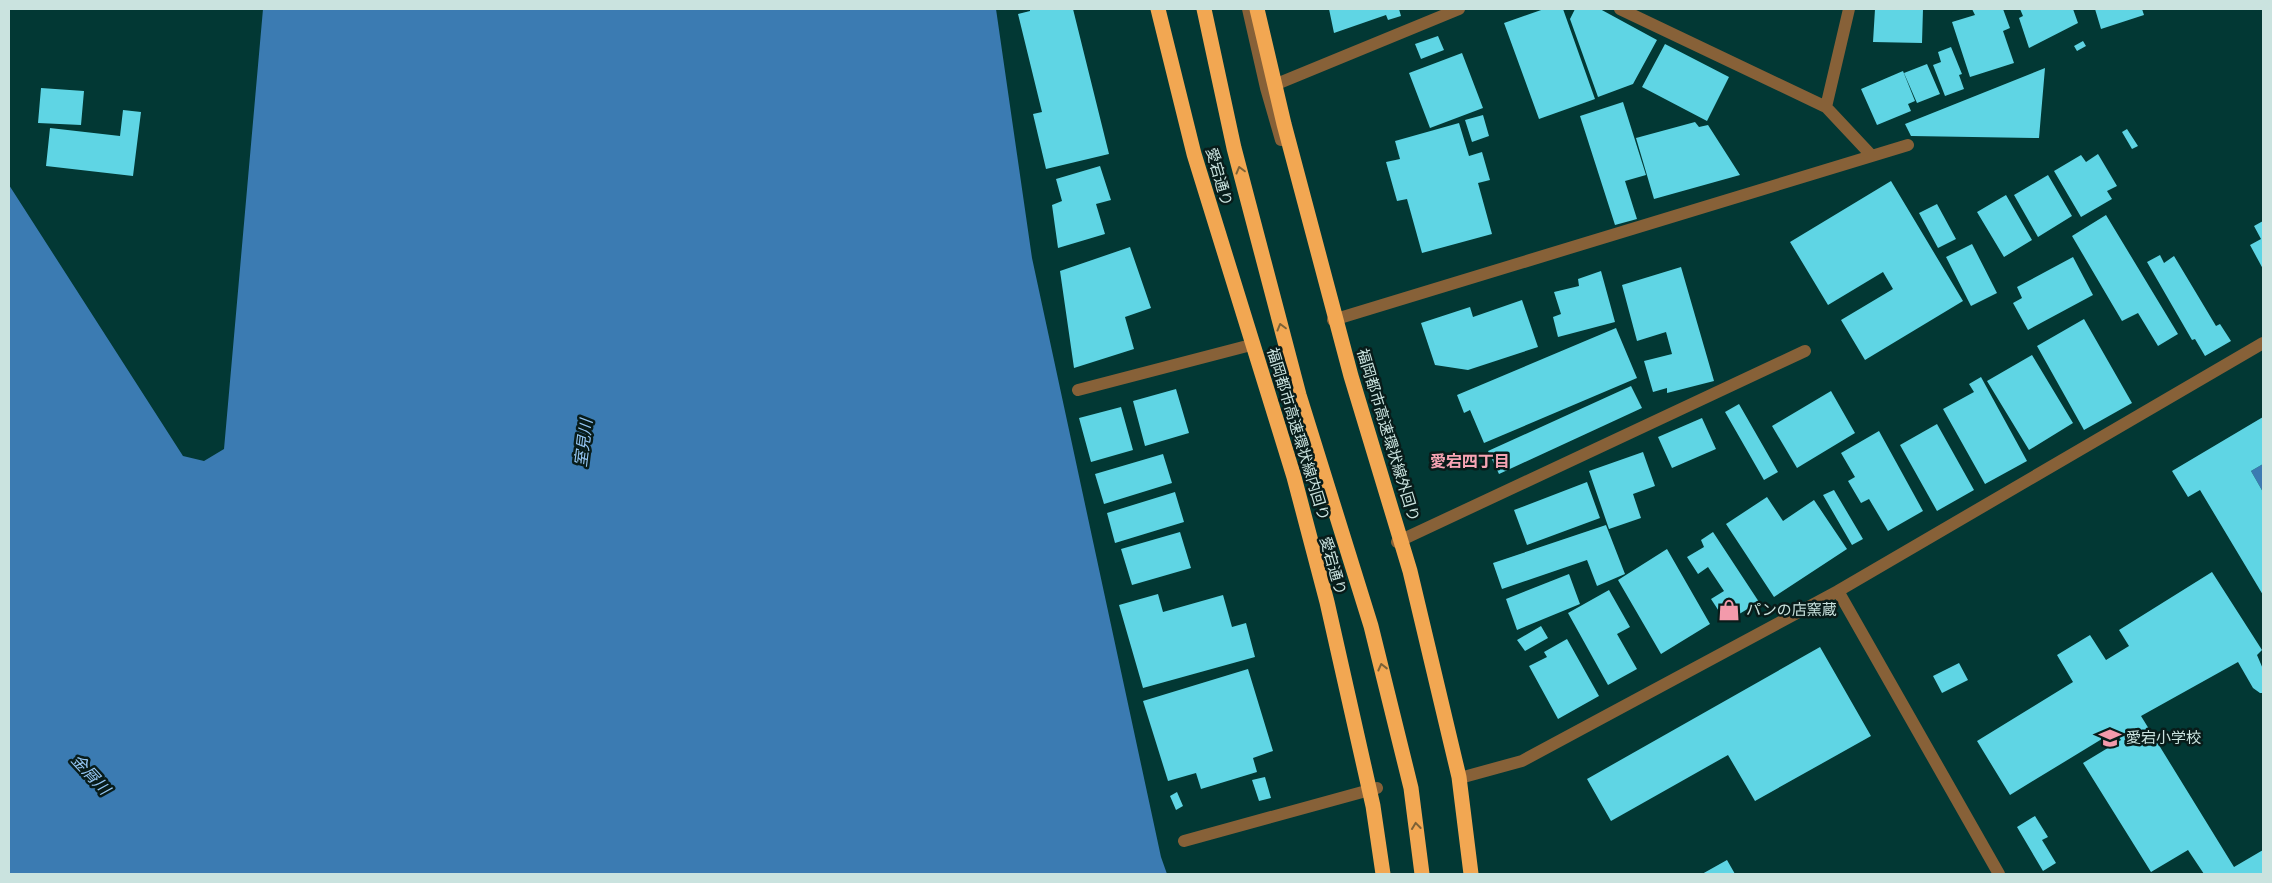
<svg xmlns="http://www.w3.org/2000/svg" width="2272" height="883" font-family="Cabin,'Noto Sans JP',sans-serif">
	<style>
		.water { fill: #3b7bb2 }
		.building { fill: #5fd5e4 }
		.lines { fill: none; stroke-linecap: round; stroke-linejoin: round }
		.minor { stroke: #876138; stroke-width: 12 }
		.highway { stroke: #f2a752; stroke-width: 15 }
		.highway-bridge { stroke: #f2a752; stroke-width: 15 }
		.oneway { stroke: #7d6236 }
		.labels { text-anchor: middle; stroke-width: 5; stroke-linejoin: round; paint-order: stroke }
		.street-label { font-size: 15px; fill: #cae3df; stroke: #081c1a }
		.poi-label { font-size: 15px; fill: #cae3df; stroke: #081c1a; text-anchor: start }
		.water-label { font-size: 16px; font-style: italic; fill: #95c6f3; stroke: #081c1a }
		.neighbourhood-label { font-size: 16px; font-weight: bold; fill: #f7a4b4; stroke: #081c1a }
	</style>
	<rect width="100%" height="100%" fill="#023834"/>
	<!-- water -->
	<path class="water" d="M 263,9 L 996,9 L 1032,258 L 1161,857 L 1167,874 L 9,874 L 9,185 L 183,456 L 204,461 L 224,449 Z
		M 2263,464 L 2263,492 L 2251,471 Z"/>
	<!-- building -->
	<path class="building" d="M 1030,9 L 1073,9 L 1109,154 L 1046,169 L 1033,114 L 1042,112 L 1018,14 L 1030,11 Z
		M 1329,9 L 1399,9 L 1401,16 L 1388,20 L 1386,15 L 1334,33 Z
		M 1544,9 L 1563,9 L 1595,99 L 1539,119 L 1504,23 Z
		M 1575,9 L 1600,9 L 1657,40 L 1633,84 L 1598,97 L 1570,19 Z
		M 1875,9 L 1923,9 L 1922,43 L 1873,42 Z
		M 1972,9 L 2003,9 L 2010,28 L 2003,31 L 2014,63 L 1970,77 L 1952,22 L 1975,15 Z
		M 2020,9 L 2073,9 L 2078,23 L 2029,48 L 2019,18 L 2023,16 Z
		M 2095,9 L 2142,9 L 2144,15 L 2101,29 Z
		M 1438,36 L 1444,50 L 1421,59 L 1415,44 Z
		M 2083,41 L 2086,46 L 2077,51 L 2074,46 Z
		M 1665,44 L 1729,77 L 1707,121 L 1642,87 Z
		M 1951,47 L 1962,74 L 1959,75 L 1964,89 L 1945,96 L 1933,65 L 1941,62 L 1938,52 Z
		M 1462,53 L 1483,108 L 1430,128 L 1409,73 Z
		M 1927,64 L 1940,94 L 1917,103 L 1904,73 Z
		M 2045,68 L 2039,138 L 1911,136 L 1905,124 Z
		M 1903,71 L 1915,101 L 1908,104 L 1911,111 L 1877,125 L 1861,89 Z
		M 41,88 L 84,91 L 81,125 L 38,123 Z
		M 1623,102 L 1646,175 L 1625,181 L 1637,219 L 1615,225 L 1580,116 Z
		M 123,110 L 141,112 L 133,176 L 46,166 L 50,128 L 120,136 Z
		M 1483,115 L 1489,136 L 1472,142 L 1465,120 Z
		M 1695,122 L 1699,127 L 1708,125 L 1740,175 L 1654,199 L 1636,138 Z
		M 1459,123 L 1469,156 L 1482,152 L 1490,180 L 1478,183 L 1492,234 L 1422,253 L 1407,199 L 1397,201 L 1386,162 L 1400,159 L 1395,141 Z
		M 2127,129 L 2138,146 L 2132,149 L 2122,132 Z
		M 2098,154 L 2117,186 L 2107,191 L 2112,199 L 2081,217 L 2054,171 L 2081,155 L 2086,162 Z
		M 1100,166 L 1111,200 L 1096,204 L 1105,234 L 1058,248 L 1052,205 L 1062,201 L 1056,179 Z
		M 2048,175 L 2072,216 L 2038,237 L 2014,195 Z
		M 1891,181 L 1963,301 L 1865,360 L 1841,320 L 1893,289 L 1883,272 L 1828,305 L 1790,242 Z
		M 2006,195 L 2032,240 L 2004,257 L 1977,212 Z
		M 1937,204 L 1956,239 L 1938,248 L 1919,213 Z
		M 2106,215 L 2178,334 L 2158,346 L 2138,313 L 2122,321 L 2072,236 Z
		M 2263,221 L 2263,269 L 2250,245 L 2261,239 L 2254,226 Z
		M 1972,244 L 1997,293 L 1971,306 L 1946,257 Z
		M 1130,247 L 1151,308 L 1125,317 L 1134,349 L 1074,368 L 1060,271 Z
		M 2160,255 L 2164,263 L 2174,256 L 2216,326 L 2220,324 L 2231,341 L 2205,356 L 2195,339 L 2192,340 L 2147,262 Z
		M 2073,257 L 2093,295 L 2028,330 L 2013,303 L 2022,298 L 2017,287 Z
		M 1681,267 L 1714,381 L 1667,393 L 1667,388 L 1653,392 L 1644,361 L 1672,354 L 1666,332 L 1637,341 L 1622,285 Z
		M 1601,271 L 1615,322 L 1558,337 L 1553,317 L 1561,314 L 1554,292 L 1579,286 L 1578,279 Z
		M 1522,300 L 1538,347 L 1468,370 L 1435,365 L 1421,323 L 1470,307 L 1473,317 Z
		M 2084,319 L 2132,403 L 2084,430 L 2037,346 Z
		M 1616,328 L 1637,378 L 1484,443 L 1470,410 L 1464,413 L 1457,395 Z
		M 2032,355 L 2073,423 L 2029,450 L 1987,381 Z
		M 1981,377 L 2027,461 L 1985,484 L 1943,409 L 1974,392 L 1969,384 Z
		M 1631,386 L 1642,408 L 1499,474 L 1488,451 Z
		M 1176,389 L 1189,433 L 1145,446 L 1133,401 Z
		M 1831,391 L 1855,433 L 1797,468 L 1772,426 Z
		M 1739,404 L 1778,472 L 1764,480 L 1725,412 Z
		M 1121,407 L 1133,450 L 1091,462 L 1079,418 Z
		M 2263,417 L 2263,464 L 2251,471 L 2263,492 L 2263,595 L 2200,490 L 2188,497 L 2172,471 Z
		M 1702,418 L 1716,449 L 1672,468 L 1658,437 Z
		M 1937,424 L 1974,490 L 1937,511 L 1900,445 Z
		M 1879,431 L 1923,511 L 1888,531 L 1869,499 L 1861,503 L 1848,481 L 1855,477 L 1841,453 Z
		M 1643,452 L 1655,486 L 1633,494 L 1641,518 L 1609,529 L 1589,471 Z
		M 1163,454 L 1172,483 L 1104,504 L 1095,474 Z
		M 1587,482 L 1600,518 L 1527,545 L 1514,510 Z
		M 1834,490 L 1863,539 L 1852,545 L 1823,495 Z
		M 1175,492 L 1184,522 L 1115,543 L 1107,513 Z
		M 1767,497 L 1783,521 L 1814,500 L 1847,549 L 1774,597 L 1726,524 Z
		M 1606,525 L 1625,574 L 1597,586 L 1587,560 L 1502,589 L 1493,563 Z
		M 1180,532 L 1191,568 L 1132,585 L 1121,549 Z
		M 1713,532 L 1759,602 L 1726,622 L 1711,599 L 1724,591 L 1708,567 L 1698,574 L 1687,557 L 1704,547 L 1701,540 Z
		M 1667,549 L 1710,624 L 1661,654 L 1618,580 Z
		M 2212,572 L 2262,650 L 2257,655 L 2263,669 L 2263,693 L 2260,693 L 2253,688 L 2238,662 L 2141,716 L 2234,867 L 2263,850 L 2263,874 L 2204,874 L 2188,850 L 2151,872 L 2083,763 L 2121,740 L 2115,731 L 2010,795 L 1977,741 L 2073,682 L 2057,655 L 2090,635 L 2106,660 L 2129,646 L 2119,630 Z
		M 1569,574 L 1580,604 L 1517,630 L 1506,599 Z
		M 1609,590 L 1630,627 L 1617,634 L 1637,669 L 1608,685 L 1568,613 Z
		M 1158,594 L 1163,612 L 1223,595 L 1232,627 L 1246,623 L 1255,657 L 1143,688 L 1119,605 Z
		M 1541,626 L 1548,638 L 1525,651 L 1517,640 Z
		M 1567,639 L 1599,696 L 1558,719 L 1529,666 L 1547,657 L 1544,652 Z
		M 1820,647 L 1871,736 L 1755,801 L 1728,755 L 1611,821 L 1587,779 Z
		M 1959,663 L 1968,680 L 1942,693 L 1933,676 Z
		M 1248,669 L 1273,751 L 1253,758 L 1257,772 L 1201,789 L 1196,773 L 1168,781 L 1143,701 Z
		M 1265,777 L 1271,798 L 1259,801 L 1252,780 Z
		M 1177,792 L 1183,806 L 1176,810 L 1170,796 Z
		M 2035,816 L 2048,837 L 2042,840 L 2056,863 L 2043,871 L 2017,827 Z
		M 1727,860 L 1735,874 L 1702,874 Z"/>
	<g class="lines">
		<!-- minor -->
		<path class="minor" d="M 1248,9 L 1266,88 L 1281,140
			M 1620,9 L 1826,107 L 1872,156
			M 1267,88 L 1459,9
			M 1826,107 L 1849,9
			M 1333,320 L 1908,145
			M 1078,390 L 1251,345
			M 1397,542 L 1805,351
			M 1460,778 L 1522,761 L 1838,591
			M 1184,841 L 1377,788
			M 1999,874 L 1838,591 L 2263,343"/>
		<!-- highway -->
		<path class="highway" d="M 1204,9 L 1234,148 L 1299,395 L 1371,626 L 1411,788 L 1422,874"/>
		<!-- highway-bridge -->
		<path class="highway-bridge" d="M 1158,9 L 1194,154 L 1294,477 L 1327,602 L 1373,806 L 1383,874
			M 1257,9 L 1284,124 L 1351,376 L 1410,571 L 1459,777 L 1471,874"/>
	</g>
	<!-- one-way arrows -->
	<defs><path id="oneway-chevron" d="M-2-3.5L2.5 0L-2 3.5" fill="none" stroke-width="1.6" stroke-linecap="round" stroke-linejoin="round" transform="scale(1.25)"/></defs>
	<g class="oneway">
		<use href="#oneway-chevron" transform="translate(1240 170) rotate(-105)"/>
		<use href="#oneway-chevron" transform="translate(1281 327) rotate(-105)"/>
		<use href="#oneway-chevron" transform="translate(1382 667) rotate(-104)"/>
		<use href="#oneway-chevron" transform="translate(1416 826) rotate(-97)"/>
	</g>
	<!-- icons -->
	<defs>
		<g id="shop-bare" transform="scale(1.725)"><path d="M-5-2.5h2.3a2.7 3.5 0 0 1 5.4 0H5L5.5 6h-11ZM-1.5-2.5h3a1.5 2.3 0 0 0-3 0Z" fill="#f39aab" stroke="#081c1a" stroke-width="2.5" paint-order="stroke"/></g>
		<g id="school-bare" transform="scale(1.725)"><path d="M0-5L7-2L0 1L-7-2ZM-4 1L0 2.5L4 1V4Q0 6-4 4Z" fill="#f39aab" stroke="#081c1a" stroke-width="2.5" paint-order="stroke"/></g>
	</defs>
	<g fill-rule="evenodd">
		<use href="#shop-bare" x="1729" y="610"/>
		<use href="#school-bare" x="2110" y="738"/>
	</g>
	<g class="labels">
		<!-- street labels -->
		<g class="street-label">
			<text transform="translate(1219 177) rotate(74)" y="5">愛宕通り</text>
			<text transform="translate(1298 434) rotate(73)" y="5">福岡都市高速環状線内回り</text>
			<text transform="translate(1388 435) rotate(73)" y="5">福岡都市高速環状線外回り</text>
			<text transform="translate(1333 566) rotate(74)" y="5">愛宕通り</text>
		</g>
		<!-- poi labels -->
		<g class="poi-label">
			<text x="1746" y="615">パンの店窯蔵</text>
			<text x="2126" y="743">愛宕小学校</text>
		</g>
		<!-- water labels -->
		<g class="water-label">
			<text transform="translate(583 443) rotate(-83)" y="6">室見川</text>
			<text transform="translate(91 774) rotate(47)" y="6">金屑川</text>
		</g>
		<!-- neighbourhood labels -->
		<g class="neighbourhood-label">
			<text x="1470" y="467">愛宕四丁目</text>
		</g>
	</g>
	<!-- border -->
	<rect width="2272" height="883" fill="none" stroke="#cae3df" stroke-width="20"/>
</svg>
